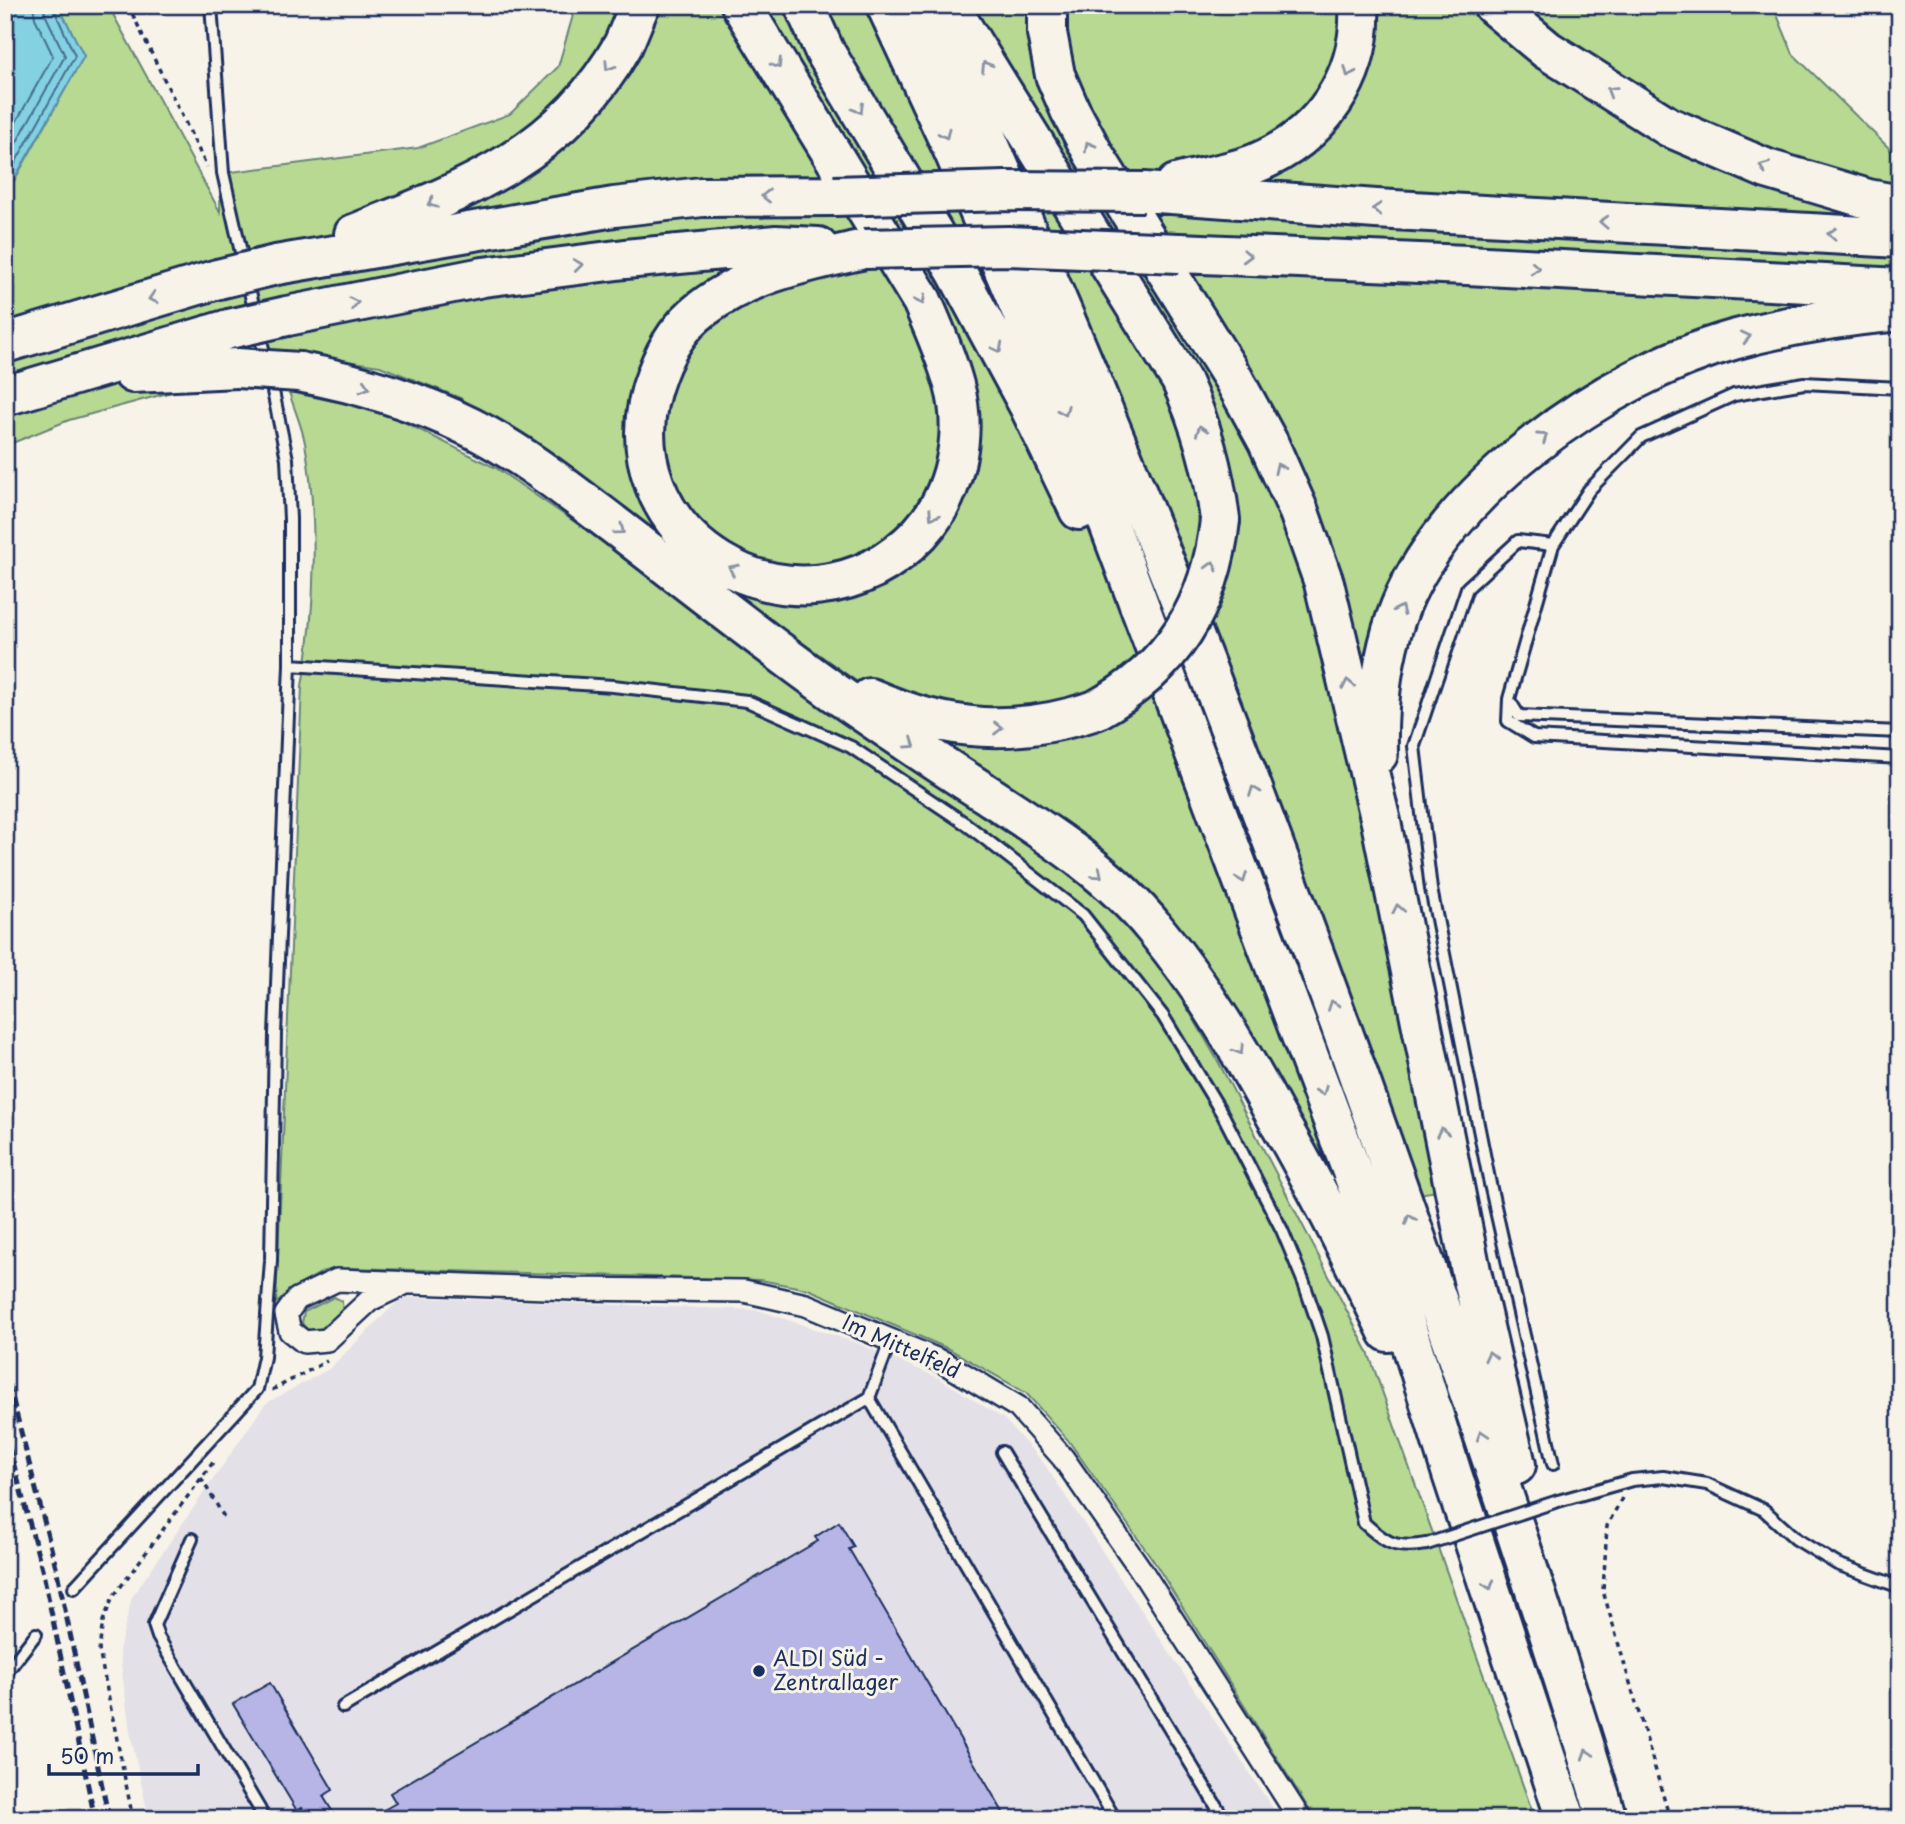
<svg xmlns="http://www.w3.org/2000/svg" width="1905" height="1824" font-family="'Playpen Sans',sans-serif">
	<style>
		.built { fill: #e4e0e7 }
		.green { fill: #b7d992; stroke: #698478; stroke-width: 2 }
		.water { fill: #83d1e1; stroke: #5990ad; stroke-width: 2 }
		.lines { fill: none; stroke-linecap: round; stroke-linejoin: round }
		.shore { stroke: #457092; stroke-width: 2 }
		.building { fill: #b6b5e6; stroke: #1b2f5e; stroke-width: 2 }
		.lane-casing { stroke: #1b2f5e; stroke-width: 16 }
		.street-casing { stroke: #1b2f5e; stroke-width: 26 }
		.highway-casing { stroke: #1b2f5e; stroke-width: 44 }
		.path { stroke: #1b2f5e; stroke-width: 3.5; stroke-dasharray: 5 5; stroke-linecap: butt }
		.lane { stroke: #f7f3e8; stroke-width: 10 }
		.street { stroke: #f7f3e8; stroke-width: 21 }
		.highway { stroke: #f7f3e8; stroke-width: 38 }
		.rail { stroke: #1b2f5e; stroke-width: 5; stroke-dasharray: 10 5; stroke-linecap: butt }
		.lane-bridge-casing { stroke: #1b2f5e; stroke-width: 16; stroke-linecap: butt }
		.highway-bridge-casing { stroke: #1b2f5e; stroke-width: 44; stroke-linecap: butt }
		.lane-bridge { stroke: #f7f3e8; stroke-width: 10 }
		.highway-bridge { stroke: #f7f3e8; stroke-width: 38 }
		.oneway { stroke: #8991a3 }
		.poi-dot { fill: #1b2f5e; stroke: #f7f3e8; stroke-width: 2.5 }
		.labels { text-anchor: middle; stroke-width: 6; stroke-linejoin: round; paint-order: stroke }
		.street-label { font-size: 21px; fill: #1b2f5e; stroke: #f7f3e8 }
		.poi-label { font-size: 21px; fill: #1b2f5e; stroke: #f7f3e8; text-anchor: start }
	</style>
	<rect width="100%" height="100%" fill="#f7f3e8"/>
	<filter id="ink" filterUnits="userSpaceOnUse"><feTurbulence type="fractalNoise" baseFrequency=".0143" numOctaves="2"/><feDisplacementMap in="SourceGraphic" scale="14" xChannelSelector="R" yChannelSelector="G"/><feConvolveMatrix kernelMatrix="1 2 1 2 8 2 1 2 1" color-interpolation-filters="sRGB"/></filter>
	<g filter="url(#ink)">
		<!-- built -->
		<path class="built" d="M 402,1297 L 758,1310 L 857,1343 L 939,1378 L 1004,1419 L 1043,1462 L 1280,1819 L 149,1819 L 130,1732 L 119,1650 L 132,1597 L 265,1404 L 329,1369 Z"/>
		<!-- green -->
		<path class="green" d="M 58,5 L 108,5 L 220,212 L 221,157 L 224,173 L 418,148 L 510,114 L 558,67 L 576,5 L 1773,5 L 1793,54 L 1900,159 L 1900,311 L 1770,323 L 1493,470 L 1368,705 L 1438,1191 L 1345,1205 L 1094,851 L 460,398 L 380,366 L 311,356 L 219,379 L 69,420 L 5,446 L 5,197 L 84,56 Z
			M 289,392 L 382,411 L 496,468 L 840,704 L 1084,878 L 1145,934 L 1219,1063 L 1368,1352 L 1535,1819 L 1315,1819 L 1153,1560 L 1068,1440 L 1026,1393 L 949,1349 L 808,1289 L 760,1280 L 351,1268 L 324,1271 L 303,1283 L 276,1303 L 302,686 C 316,613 318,517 305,443 C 302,426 294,409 289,392 Z
			M 334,1297 L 342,1301 L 343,1313 C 332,1324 315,1343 302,1323 L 304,1312 Z"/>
		<!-- water -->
		<path class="water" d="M 5,5 L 58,5 L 84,56 L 5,195 Z"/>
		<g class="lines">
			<!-- shore -->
			<path class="shore" d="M 5,142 L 53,56 L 35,18 L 33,5
				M 5,163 L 65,56 L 45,14 L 43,5
				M 5,181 L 75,56 L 52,5"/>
		</g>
		<!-- building -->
		<path class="building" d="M 839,1522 L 854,1547 L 849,1549 L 1007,1819 L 368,1819 L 396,1803 L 390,1793 L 818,1541 L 815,1537 Z
			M 270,1683 L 333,1790 L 323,1796 L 337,1819 L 308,1819 L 302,1808 L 297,1811 L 233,1704 Z"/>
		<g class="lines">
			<!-- lane casing -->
			<g class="lane-casing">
				<path id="lane" d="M 211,5 L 223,173 L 266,362
					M 1553,545 L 1589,490 L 1641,437 L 1734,395 L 1804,383 L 1900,388
					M 290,665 L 613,686 L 747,701 L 851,747 L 966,824 L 1083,915 L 1163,1016 L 1223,1115 L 1282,1230 L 1304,1283 L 1322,1336 L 1364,1523 C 1387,1544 1396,1549 1427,1544
					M 1509,700 L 1519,716 L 1900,732
					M 869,1398 L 891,1339
					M 1002,1452 L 1224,1819
					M 1553,1464 L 1490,1184 L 1431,889 L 1414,746 L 1467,588 L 1518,541 L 1553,545 L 1509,699 L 1508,721 L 1534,737 L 1900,758
					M 1558,1501 L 1632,1480 L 1663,1477 L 1707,1484 L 1764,1510 L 1796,1539 L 1837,1564 L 1900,1587
					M 192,1539 L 154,1625 L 158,1637 L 260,1810 L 261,1819
					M 74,1588 L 257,1389 L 264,1357 L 271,1260 L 275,1034 L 290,665 L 290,519 L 287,459 L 270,377
					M 5,1674 L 36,1634
					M 343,1707 L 869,1398 L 1115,1819"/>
			</g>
			<!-- street casing -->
			<g class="street-casing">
				<path id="street" d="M 406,1283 L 370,1300 L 327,1340 L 304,1342 L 290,1331 L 286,1314 L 297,1299 L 337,1280 L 572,1289 L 744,1291 L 806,1305 L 943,1362 L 1018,1407 L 1063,1458 L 1141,1570 L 1300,1819"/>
			</g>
			<!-- highway casing -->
			<g class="highway-casing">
				<path id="highway" d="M 741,5 L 922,301 C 934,328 946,356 954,385 C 968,434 955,495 920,533 C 798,661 594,534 657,373 C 666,349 681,325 702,309 C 749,273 808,262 864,249
					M 804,5 L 825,52 L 956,271 L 1029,406 L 1079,510
					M 886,5 L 954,152 L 1087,466 L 1359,1190 L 1390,1275 L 1452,1474 L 1566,1819
					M 926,5 C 1085,347 1222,698 1350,1052 C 1441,1306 1529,1561 1607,1819
					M 1047,5 L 1047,33 L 1055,75 L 1070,110 L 1093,153 L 1233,378 L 1268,442 L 1299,512 L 1324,583 L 1381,822 L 1471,1271 L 1516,1465
					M 1493,5 L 1547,50 L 1669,127 L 1767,169 L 1868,199 L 1900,205
					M 953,12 L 1181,380 C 1202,426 1214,470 1220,520
					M 1176,184 C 1202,177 1230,173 1254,164 C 1320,138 1363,77 1359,5
					M 1144,192 L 1376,209 L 1900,238
					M 354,234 C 464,191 562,155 623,45 C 629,32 634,18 640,5
					M 1179,253 L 1467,265 L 1900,288
					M 276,265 L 614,207 L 702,197 L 834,196
					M 287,316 L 483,277 L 625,259 L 776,245 L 818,247
					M 5,343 L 218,279
					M 299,372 C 358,383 415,400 470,427 C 522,453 567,489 613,524 C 690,583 767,645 847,701 C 892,732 938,763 985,793 C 1045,832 1109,872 1155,929 C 1203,987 1241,1052 1277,1118 C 1317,1188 1353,1259 1388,1332
					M 133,373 L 237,368
					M 5,396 L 229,329
					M 870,698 C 948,732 1015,737 1096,710
					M 1378,754 C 1377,708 1381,661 1396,618 C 1440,491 1608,375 1733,340 C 1787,325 1844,316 1900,311"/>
			</g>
			<!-- path -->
			<path class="path" d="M 128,5 L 207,167
				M 272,1390 L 327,1361
				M 201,1478 L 224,1517
				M 1622,1498 L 1607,1526 L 1603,1591 L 1670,1819
				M 133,1819 L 99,1650 L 103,1621 L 113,1597 L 214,1461"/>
			<!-- lane -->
			<use href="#lane" class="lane"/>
			<!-- street -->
			<use href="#street" class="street"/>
			<!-- highway -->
			<use href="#highway" class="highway"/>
			<!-- rail -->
			<path class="rail" d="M 5,1370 L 56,1567 L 109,1819
				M 5,1432 L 43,1573 L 95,1819"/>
			<!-- lane-bridge casing -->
			<g class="lane-bridge-casing">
				<path id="lane-bridge" d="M 1427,1544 L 1558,1501"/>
			</g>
			<!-- highway-bridge casing -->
			<g class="highway-bridge-casing">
				<path id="highway-bridge" d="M 834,196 L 1006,191 L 1144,192
					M 864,249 L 1008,246 L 1179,253
					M 218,279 L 276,265
					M 229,329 L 287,316
					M 237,368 L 299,372
					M 1096,710 C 1172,668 1211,606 1220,520"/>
			</g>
			<!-- lane-bridge -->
			<use href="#lane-bridge" class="lane-bridge"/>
			<!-- highway-bridge -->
			<use href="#highway-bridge" class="highway-bridge"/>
		</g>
		<!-- one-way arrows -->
		<defs><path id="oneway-chevron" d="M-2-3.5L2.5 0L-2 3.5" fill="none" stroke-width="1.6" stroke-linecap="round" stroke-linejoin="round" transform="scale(1.75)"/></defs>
		<g class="oneway">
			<use href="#oneway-chevron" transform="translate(777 64) rotate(58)"/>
			<use href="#oneway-chevron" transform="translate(609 66) rotate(123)"/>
			<use href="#oneway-chevron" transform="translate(986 66) rotate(-122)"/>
			<use href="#oneway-chevron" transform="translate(1349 72) rotate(113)"/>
			<use href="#oneway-chevron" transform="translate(1611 91) rotate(-148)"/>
			<use href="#oneway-chevron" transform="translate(859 109) rotate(59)"/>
			<use href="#oneway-chevron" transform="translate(945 134) rotate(65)"/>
			<use href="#oneway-chevron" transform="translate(1089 146) rotate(-119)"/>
			<use href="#oneway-chevron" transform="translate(1764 167) rotate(-159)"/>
			<use href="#oneway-chevron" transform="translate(766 196) rotate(180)"/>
			<use href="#oneway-chevron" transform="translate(432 203) rotate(157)"/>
			<use href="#oneway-chevron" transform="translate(1377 209) rotate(-176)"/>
			<use href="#oneway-chevron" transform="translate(1604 222) rotate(-177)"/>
			<use href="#oneway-chevron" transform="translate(1832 234) rotate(-177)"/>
			<use href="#oneway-chevron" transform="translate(1247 256) rotate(2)"/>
			<use href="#oneway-chevron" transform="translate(578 265) rotate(-7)"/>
			<use href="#oneway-chevron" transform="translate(1535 268) rotate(3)"/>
			<use href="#oneway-chevron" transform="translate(153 298) rotate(163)"/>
			<use href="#oneway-chevron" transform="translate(921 300) rotate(62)"/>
			<use href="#oneway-chevron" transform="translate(354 303) rotate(-11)"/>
			<use href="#oneway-chevron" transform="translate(1746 337) rotate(-13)"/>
			<use href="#oneway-chevron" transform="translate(998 348) rotate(62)"/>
			<use href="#oneway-chevron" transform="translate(365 387) rotate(16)"/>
			<use href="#oneway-chevron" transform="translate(1064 411) rotate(67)"/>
			<use href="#oneway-chevron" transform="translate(1201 430) rotate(-109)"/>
			<use href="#oneway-chevron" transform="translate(1543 437) rotate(-35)"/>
			<use href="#oneway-chevron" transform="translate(1279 468) rotate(-115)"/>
			<use href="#oneway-chevron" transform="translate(933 515) rotate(123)"/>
			<use href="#oneway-chevron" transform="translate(620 530) rotate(37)"/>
			<use href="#oneway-chevron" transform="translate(1212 566) rotate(-75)"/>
			<use href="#oneway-chevron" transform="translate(733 569) rotate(-154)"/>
			<use href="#oneway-chevron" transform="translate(1400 610) rotate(-66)"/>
			<use href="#oneway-chevron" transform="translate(1348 684) rotate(-102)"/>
			<use href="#oneway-chevron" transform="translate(998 728)"/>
			<use href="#oneway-chevron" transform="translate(911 744) rotate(34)"/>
			<use href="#oneway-chevron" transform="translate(1254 791) rotate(-111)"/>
			<use href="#oneway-chevron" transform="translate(1098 874) rotate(40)"/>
			<use href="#oneway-chevron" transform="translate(1242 878) rotate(69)"/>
			<use href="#oneway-chevron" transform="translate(1398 909) rotate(-101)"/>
			<use href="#oneway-chevron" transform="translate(1333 1005) rotate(-110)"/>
			<use href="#oneway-chevron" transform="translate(1239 1050) rotate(58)"/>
			<use href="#oneway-chevron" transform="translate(1322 1091) rotate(69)"/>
			<use href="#oneway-chevron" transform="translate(1442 1132) rotate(-101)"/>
			<use href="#oneway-chevron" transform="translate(1410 1219) rotate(-110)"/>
			<use href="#oneway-chevron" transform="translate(1490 1356) rotate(-103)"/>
			<use href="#oneway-chevron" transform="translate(1482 1435) rotate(-108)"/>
			<use href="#oneway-chevron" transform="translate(1489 1585) rotate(72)"/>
			<use href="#oneway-chevron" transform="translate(1587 1754) rotate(-108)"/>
		</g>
	</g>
	<!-- markers -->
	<circle class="poi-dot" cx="759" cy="1671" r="7"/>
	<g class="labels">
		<!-- street labels -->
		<g class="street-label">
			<text transform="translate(901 1347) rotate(24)" y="7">Im Mittelfeld</text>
		</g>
		<!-- poi labels -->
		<g class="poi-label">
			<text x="773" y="1666">ALDI Süd -<tspan x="773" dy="24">Zentrallager</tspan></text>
		</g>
	</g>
	<!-- margin -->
	<rect width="1905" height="1824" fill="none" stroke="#f7f3e8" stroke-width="28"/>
	<rect x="14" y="14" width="1877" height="1796" fill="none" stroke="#1b2f5e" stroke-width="2.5" filter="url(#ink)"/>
	<!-- scale -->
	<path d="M49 1764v10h149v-10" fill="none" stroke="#1b2f5e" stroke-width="3.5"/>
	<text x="60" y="1764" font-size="21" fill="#1b2f5e" stroke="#f7f3e8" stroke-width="5" paint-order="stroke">50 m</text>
</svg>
